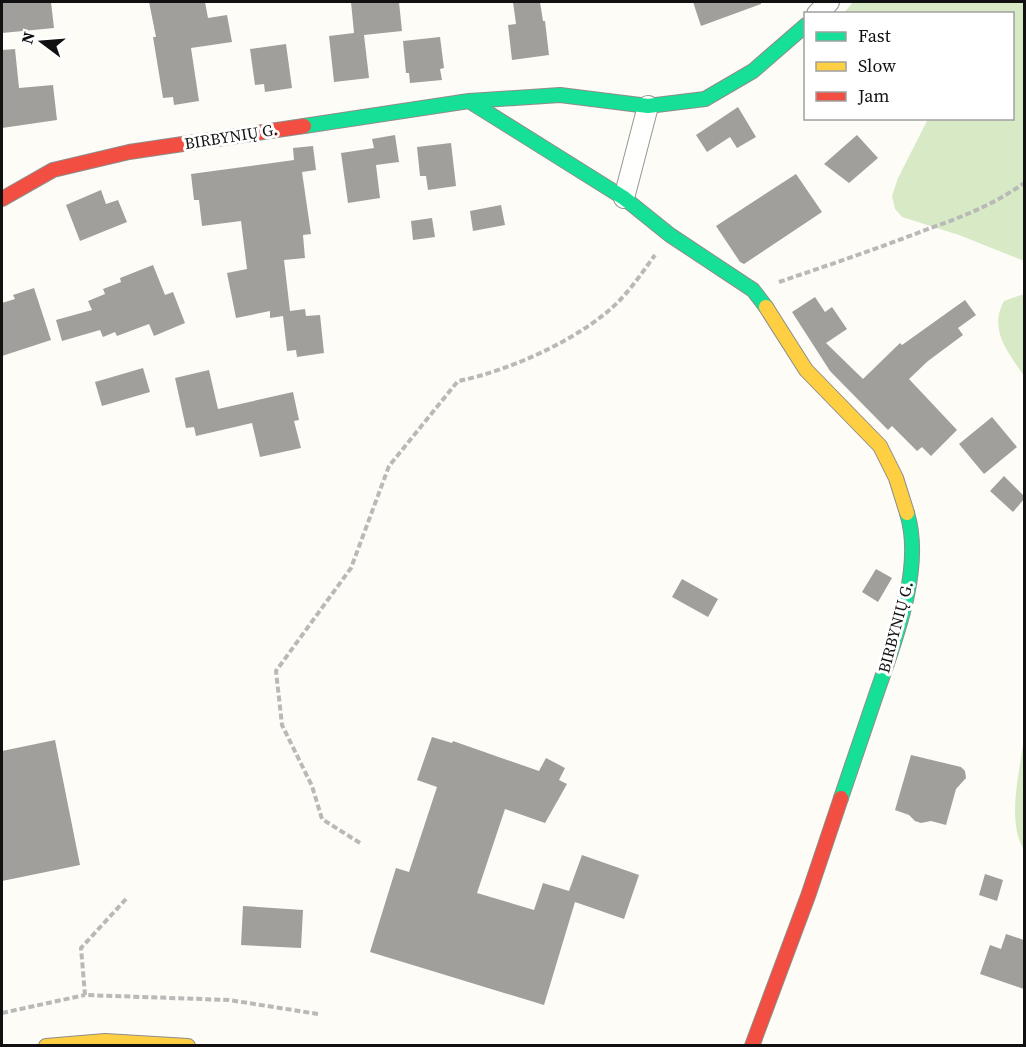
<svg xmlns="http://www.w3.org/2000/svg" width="1026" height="1047" font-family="'Source Serif 4',serif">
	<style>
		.forest { fill: #d8eac5 }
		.building { fill: #a19f9c }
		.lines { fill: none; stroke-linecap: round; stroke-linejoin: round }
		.street-casing { stroke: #979795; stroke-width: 22 }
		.fast-casing { stroke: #8e8d8b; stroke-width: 16 }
		.slow-casing { stroke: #8e8d8b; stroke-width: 16 }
		.jam-casing { stroke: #8e8d8b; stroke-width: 16 }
		.path { stroke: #b9b9b8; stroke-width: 4; stroke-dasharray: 6 3; stroke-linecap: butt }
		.street { stroke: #fffffe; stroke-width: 20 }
		.fast { stroke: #16e098; stroke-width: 14 }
		.slow { stroke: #ffcf43; stroke-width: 14 }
		.jam { stroke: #f24e42; stroke-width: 14 }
		.labels { text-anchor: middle; stroke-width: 6; stroke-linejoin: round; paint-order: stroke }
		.street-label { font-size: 16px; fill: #111; stroke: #fff }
	</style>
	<rect width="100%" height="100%" fill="#fdfcf7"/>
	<!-- forest -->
	<path class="forest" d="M 853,2 L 1024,2 L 1024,261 L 959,235 L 902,217 L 895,209 L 892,196 L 898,178 L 928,119 L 1012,118 L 1012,14 L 844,13 Z
		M 1024,294 L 1024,376 C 1008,352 988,330 1004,301 Z
		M 1024,738 L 1024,850 C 1006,821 1020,771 1024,738 Z"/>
	<!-- building -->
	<path class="building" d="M 2,2 L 51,2 L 54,28 L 2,33 Z
		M 149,2 L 205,2 L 208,18 L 227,15 L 232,42 L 191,48 L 199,101 L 174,105 L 173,97 L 163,98 L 153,37 L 156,37 Z
		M 351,2 L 399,2 L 402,31 L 364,35 L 369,78 L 334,82 L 329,36 L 354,33 Z
		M 513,2 L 540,2 L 543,21 L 545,21 L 549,55 L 512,60 L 508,25 L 516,24 Z
		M 693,2 L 761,2 L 761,4 L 701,26 Z
		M 440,37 L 444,68 L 440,69 L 442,80 L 410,83 L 409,73 L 406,73 L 403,41 Z
		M 286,44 L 292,88 L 265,92 L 264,84 L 255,85 L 250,49 Z
		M 15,49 L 19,88 L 53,85 L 57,120 L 2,128 L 2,50 Z
		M 738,107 L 756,137 L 737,148 L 730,137 L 707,152 L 696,135 Z
		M 395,135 L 399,162 L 376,165 L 380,198 L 348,203 L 341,153 L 374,148 L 372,139 Z
		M 857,135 L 878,158 L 849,183 L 824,164 Z
		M 451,143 L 456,186 L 428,190 L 426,176 L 420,176 L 417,147 Z
		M 313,146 L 316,170 L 302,172 L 311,234 L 303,235 L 305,258 L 284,260 L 290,311 L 305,309 L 306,316 L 320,315 L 324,353 L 297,357 L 296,350 L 287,351 L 283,316 L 270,318 L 270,311 L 236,318 L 227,273 L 247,269 L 241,221 L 202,226 L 199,200 L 194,200 L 191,174 L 294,160 L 293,148 Z
		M 796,174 L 822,212 L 744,264 L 740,262 L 716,226 Z
		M 101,190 L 106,204 L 118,200 L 127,222 L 80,241 L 66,205 Z
		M 501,205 L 505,225 L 473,231 L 470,211 Z
		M 432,218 L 435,237 L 413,240 L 411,221 Z
		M 153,265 L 165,295 L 173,292 L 185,323 L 154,336 L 149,324 L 117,336 L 115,332 L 103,337 L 100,330 L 62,341 L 56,320 L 92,310 L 88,301 L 105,294 L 103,289 L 121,282 L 120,278 Z
		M 34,288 L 51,340 L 2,356 L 2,303 L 15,299 L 13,295 Z
		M 815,297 L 825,312 L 832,307 L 847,329 L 826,343 L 863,379 L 900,343 L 902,345 L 965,300 L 976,315 L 958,328 L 963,335 L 928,361 L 909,379 L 957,430 L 931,456 L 922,447 L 917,451 L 892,426 L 888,430 L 830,371 L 792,312 Z
		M 143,368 L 150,392 L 102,406 L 95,382 Z
		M 209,370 L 218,409 L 293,392 L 299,420 L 294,421 L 301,448 L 260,457 L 252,423 L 196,436 L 194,427 L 186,428 L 175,378 Z
		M 992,417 L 1017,447 L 984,474 L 959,444 Z
		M 1004,476 L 1024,496 L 1024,499 L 1013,512 L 990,491 Z
		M 876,569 L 892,578 L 878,602 L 862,592 Z
		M 682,579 L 718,599 L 708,617 L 672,597 Z
		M 432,737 L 452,743 L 453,741 L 539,771 L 546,758 L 565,768 L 559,780 L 567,784 L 545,823 L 505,809 L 477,893 L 534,910 L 543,883 L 569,891 L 582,855 L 639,875 L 624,919 L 575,902 L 544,1005 L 370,952 L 396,868 L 409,872 L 437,787 L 417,780 Z
		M 55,740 L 80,865 L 2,881 L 2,751 Z
		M 911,755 L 961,767 L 965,771 L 966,778 L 956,789 L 946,825 L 931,821 L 921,823 L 915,821 L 909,815 L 895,810 Z
		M 985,874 L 1003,880 L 997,901 L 979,895 Z
		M 243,906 L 303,910 L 301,948 L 241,945 Z
		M 1006,934 L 1024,940 L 1024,989 L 980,974 L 990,945 L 1001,949 Z"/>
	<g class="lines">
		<!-- street casing -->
		<g class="street-casing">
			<path id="street" d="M 817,14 L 829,2
				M 624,198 L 648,106"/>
		</g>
		<!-- fast casing -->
		<g class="fast-casing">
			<path id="fast" d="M 469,101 L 624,198 L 670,235 L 753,290 L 766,307
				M 304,126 L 469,101 L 560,95 L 648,106 L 705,99 L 753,71 L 806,25
				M 841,798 C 853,763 865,727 877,692 C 895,640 924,568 907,513"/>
		</g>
		<!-- slow casing -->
		<g class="slow-casing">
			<path id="slow" d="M 766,307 L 806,370 L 880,446 L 896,478 L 907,513
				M 46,1046 L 105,1041 L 188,1046"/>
		</g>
		<!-- jam casing -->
		<g class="jam-casing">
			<path id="jam" d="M 2,199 L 53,170 L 129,152 L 304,126
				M 752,1046 L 808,896 L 841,798"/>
		</g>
		<!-- path -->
		<path class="path" d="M 779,282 C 829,265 879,248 928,229 C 962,217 995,204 1024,183
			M 360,843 L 322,819 L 312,786 L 282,725 L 276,671 L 351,568 L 389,466 L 458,381 C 510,371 585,337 621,299 C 634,285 644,270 655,255
			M 126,899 L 81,948 L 85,995 L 229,1000 L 318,1014
			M 2,1013 L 85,995"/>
		<!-- street -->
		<use href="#street" class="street"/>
		<!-- fast -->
		<use href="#fast" class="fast"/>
		<!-- slow -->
		<use href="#slow" class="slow"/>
		<!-- jam -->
		<use href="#jam" class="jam"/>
	</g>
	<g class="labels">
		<!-- street labels -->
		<g class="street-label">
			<text transform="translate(231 136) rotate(-9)" y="6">BIRBYNIŲ G.</text>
			<text transform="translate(895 627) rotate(-75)" y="6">BIRBYNIŲ G.</text>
		</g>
	</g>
	<!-- border -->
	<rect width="1026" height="1047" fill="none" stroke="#111111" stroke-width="6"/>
	<!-- legend -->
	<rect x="804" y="12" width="210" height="108" fill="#ffffff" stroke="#a0a0a0" stroke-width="1.5"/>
	<rect x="816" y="32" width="30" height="9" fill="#16e098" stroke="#a0a0a0" stroke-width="1.5"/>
	<text x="858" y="42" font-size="18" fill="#111111">Fast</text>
	<rect x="816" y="62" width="30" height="9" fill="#ffcf43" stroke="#a0a0a0" stroke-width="1.5"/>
	<text x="858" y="72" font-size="18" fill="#111111">Slow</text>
	<rect x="816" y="92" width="30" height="9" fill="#f24e42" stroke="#a0a0a0" stroke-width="1.5"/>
	<text x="858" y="102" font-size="18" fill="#111111">Jam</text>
	<!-- north arrow -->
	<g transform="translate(42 42) rotate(286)" stroke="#ffffff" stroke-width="4.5" paint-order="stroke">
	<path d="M0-4.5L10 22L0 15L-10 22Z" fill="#111111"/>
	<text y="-9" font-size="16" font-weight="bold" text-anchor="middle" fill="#111111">N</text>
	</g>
</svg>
